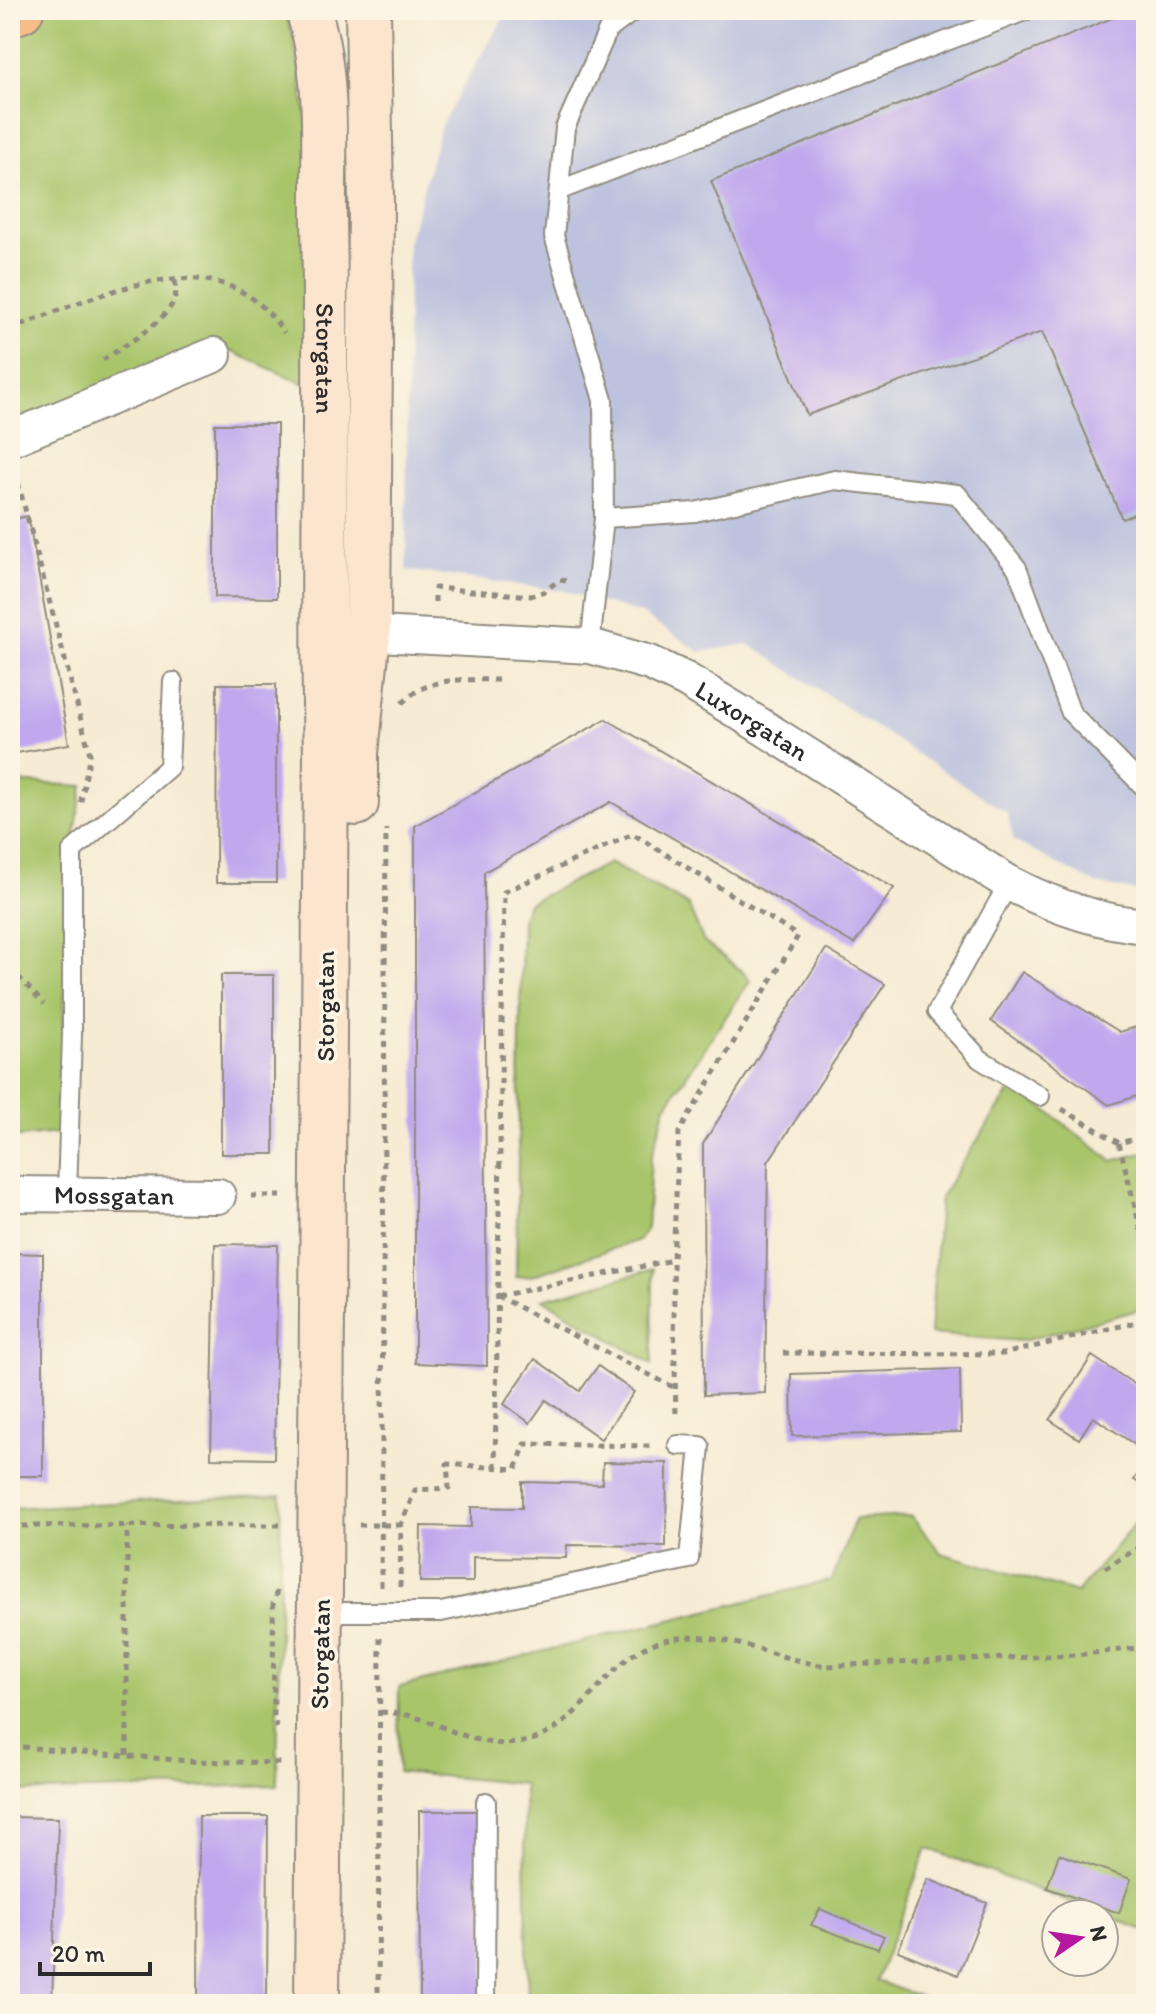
<svg xmlns="http://www.w3.org/2000/svg" width="1156" height="2014" font-family="Itim,sans-serif">
	<style>
		.industrial { fill: #bdc3de }
		.green { fill: #a9c56b; stroke: #6a784b; stroke-width: 2 }
		.building { fill: #c0a7ee }
		.lines { fill: none; stroke-linecap: round; stroke-linejoin: round }
		.service-casing { stroke: #908b7f; stroke-width: 22 }
		.minor-casing { stroke: #908b7f; stroke-width: 38 }
		.secondary-casing { stroke: #908b7f; stroke-width: 48 }
		.trunk-casing { stroke: #908b7f; stroke-width: 48 }
		.path { stroke: #908b7f; stroke-width: 5; stroke-dasharray: 6 6; stroke-linecap: butt }
		.service { stroke: #fff; stroke-width: 18 }
		.minor { stroke: #fff; stroke-width: 34 }
		.secondary { stroke: #fce5cf; stroke-width: 44 }
		.trunk { stroke: #f7bd88; stroke-width: 44 }
		.labels { text-anchor: middle; stroke-width: 7; stroke-linejoin: round; paint-order: stroke }
		.street-label { font-size: 26px; fill: #2b2b2b; stroke: #fcf5e5 }
	</style>
	<rect width="100%" height="100%" fill="#fcf5e5"/>
	<filter id="ink" filterUnits="userSpaceOnUse"><feTurbulence type="fractalNoise" baseFrequency=".0125" numOctaves="2"/><feDisplacementMap in="SourceGraphic" scale="16" xChannelSelector="R" yChannelSelector="G"/><feConvolveMatrix kernelMatrix="1 2 1 2 8 2 1 2 1" color-interpolation-filters="sRGB"/></filter>
	<filter id="wash" filterUnits="userSpaceOnUse"><feTurbulence type="fractalNoise" baseFrequency=".006" numOctaves="4" result="noise"/><feDisplacementMap in="SourceGraphic" scale="32" xChannelSelector="R" yChannelSelector="G"/><feGaussianBlur stdDeviation="1.8" result="paint"/><feColorMatrix in="noise" values="0 0 0 0 0 0 0 0 0 0 0 0 0 0 0 0 0 1.4 0 .05"/><feComposite in="paint" operator="in"/></filter>
	<g filter="url(#wash)">
		<rect width="100%" height="100%" fill="#f6ebd3"/>
		<!-- industrial -->
		<path class="industrial" d="M 508,10 L 1146,10 L 1146,893 L 1096,884 L 1014,841 L 1007,813 L 749,644 L 700,652 L 641,614 L 564,591 L 406,570 L 408,243 L 441,125 Z"/>
		<!-- green -->
		<path class="green" d="M 10,10 L 284,10 L 294,39 L 308,127 L 309,386 L 210,342 L 10,443 Z
			M 10,782 L 83,786 L 72,851 L 58,1133 L 10,1138 Z
			M 609,863 L 688,905 L 704,942 L 743,972 L 750,981 L 666,1106 L 651,1158 L 647,1228 L 639,1240 L 531,1276 L 516,1277 L 522,917 L 528,903 Z
			M 1014,1085 L 1112,1161 L 1146,1152 L 1146,1308 L 1022,1341 L 930,1334 L 940,1197 Z
			M 653,1269 L 652,1364 L 543,1299 Z
			M 281,1495 L 277,1785 L 10,1792 L 10,1508 Z
			M 1146,1510 L 1146,1931 L 927,1848 L 876,1981 L 941,2004 L 528,2004 L 524,1784 L 398,1772 L 399,1687 L 832,1580 L 855,1519 L 911,1516 L 941,1553 L 1077,1593 Z"/>
		<g id="blocks">
			<!-- building -->
			<path class="building" d="M 1132,10 L 1146,10 L 1146,509 L 1122,519 L 1042,332 L 807,415 L 711,181 Z
				M 215,424 L 277,424 L 277,598 L 215,597 Z
				M 28,516 L 69,744 L 11,754 L 10,520 Z
				M 217,684 L 276,684 L 276,883 L 216,883 Z
				M 606,719 L 894,888 L 854,944 L 611,802 L 484,872 L 487,1366 L 415,1363 L 415,826 Z
				M 826,949 L 885,984 L 768,1162 L 765,1393 L 704,1395 L 703,1144 Z
				M 1022,972 L 1120,1032 L 1146,1024 L 1146,1093 L 1109,1105 L 991,1021 Z
				M 221,975 L 274,975 L 274,1154 L 221,1154 Z
				M 215,1244 L 278,1245 L 274,1459 L 211,1458 Z
				M 10,1253 L 43,1254 L 43,1476 L 10,1476 Z
				M 1092,1356 L 1146,1392 L 1146,1452 L 1093,1417 L 1079,1439 L 1050,1420 Z
				M 535,1359 L 580,1391 L 598,1366 L 634,1392 L 601,1439 L 546,1400 L 530,1423 L 504,1404 Z
				M 960,1369 L 961,1432 L 792,1436 L 791,1374 Z
				M 603,1462 L 667,1463 L 666,1546 L 567,1545 L 566,1558 L 473,1557 L 473,1582 L 420,1582 L 421,1526 L 471,1527 L 471,1507 L 522,1508 L 522,1482 L 602,1484 Z
				M 1146,1462 L 1146,1487 L 1134,1480 Z
				M 419,1811 L 484,1811 L 485,2004 L 420,2004 Z
				M 199,1816 L 268,1816 L 267,2004 L 198,2004 Z
				M 10,1817 L 58,1818 L 52,2004 L 10,2004 Z
				M 1059,1854 L 1131,1879 L 1119,1913 L 1047,1888 Z
				M 928,1879 L 987,1903 L 958,1975 L 898,1951 Z
				M 820,1909 L 884,1936 L 878,1949 L 811,1925 Z"/>
		</g>
	</g>
	<g filter="url(#ink)">
		<use href="#blocks" fill-opacity="0" stroke="#908b7f" stroke-width="2"/>
		<g class="lines">
			<!-- service casing -->
			<g class="service-casing">
				<path id="service" d="M 560,190 L 1027,10
					M 604,518 L 695,512 L 835,480 L 957,494 L 1017,568 L 1071,713 L 1146,789
					M 590,646 L 604,518 L 603,400 L 554,236 L 565,128 L 608,30 L 635,10
					M 1009,883 L 937,1012 L 980,1059 L 1040,1096
					M 67,1194 L 72,1035 L 72,851 L 169,767 L 173,682
					M 321,1612 L 441,1612 L 689,1559 L 700,1446 L 678,1445
					M 485,2004 L 486,1802"/>
			</g>
			<!-- minor casing -->
			<g class="minor-casing">
				<g id="minor">
					<path d="M 10,439 L 214,355"/>
					<path id="s1" d="M 344,632 L 590,646 L 650,663 L 686,680 L 742,714 L 1009,883 C 1053,906 1097,922 1146,926"/>
					<path id="s2" d="M 10,1194 L 218,1196"/>
				</g>
			</g>
			<!-- secondary casing -->
			<g class="secondary-casing">
				<g id="secondary">
					<path id="s3" d="M 308,10 C 330,75 323,152 324,220 C 328,398 321,576 326,753 L 317,2004"/>
					<path d="M 356,803 L 356,753 L 368,633 L 371,202 L 368,10"/>
				</g>
			</g>
			<!-- trunk casing -->
			<g class="trunk-casing">
				<path id="trunk" d="M 10,14 L 21,10"/>
			</g>
			<!-- path -->
			<path class="path" d="M 10,329 C 96,298 220,231 284,333
				M 103,360 C 123,346 169,321 175,297 C 177,291 175,285 175,278
				M 15,471 L 90,754 L 80,806
				M 435,602 L 435,588 L 531,596 L 545,591 L 559,580 L 569,581
				M 402,703 C 429,675 466,680 501,680
				M 10,968 L 44,1004
				M 1062,1109 L 1119,1143 L 1146,1136
				M 1119,1143 L 1146,1251
				M 251,1196 L 285,1196
				M 497,1296 L 677,1389
				M 498,1296 L 673,1260
				M 783,1353 L 1003,1354 L 1146,1320
				M 495,1468 L 504,892 L 633,834 L 798,936 L 679,1132 L 673,1260 L 676,1418
				M 359,1525 L 401,1525
				M 10,1526 L 281,1525
				M 1105,1568 L 1146,1543
				M 381,1587 L 386,829
				M 400,1587 L 401,1525 L 415,1490 L 449,1488 L 447,1464 L 516,1469 L 525,1444 L 651,1446
				M 381,1712 C 391,1713 402,1713 411,1716 C 448,1726 476,1748 517,1743 C 585,1735 603,1650 670,1639 C 725,1630 773,1659 826,1666 L 1075,1655 L 1146,1647
				M 277,1728 L 274,1720 L 273,1604 L 278,1587
				M 10,1746 L 189,1761 L 280,1763
				M 127,1755 L 127,1526
				M 378,2004 L 380,1637"/>
			<!-- service -->
			<use href="#service" class="service"/>
			<!-- minor -->
			<use href="#minor" class="minor"/>
			<!-- secondary -->
			<use href="#secondary" class="secondary"/>
			<!-- trunk -->
			<use href="#trunk" class="trunk"/>
		</g>
	</g>
	<g class="labels">
		<!-- street labels -->
		<g class="street-label">
			<text dy="9" stroke="none"><textPath href="#s3" startOffset="350">Storgatan</textPath></text>
			<text dy="9" stroke="none"><textPath href="#s1" startOffset="426">Luxorgatan</textPath></text>
			<text transform="translate(325 1006) rotate(-90)" y="9">Storgatan</text>
			<text dy="9" stroke="none"><textPath href="#s2" startOffset="104">Mossgatan</textPath></text>
			<text transform="translate(320 1654) rotate(-89)" y="9">Storgatan</text>
		</g>
	</g>
	<!-- margin -->
	<rect width="1156" height="2014" fill="none" stroke="#fcf5e5" stroke-width="40"/>
	<!-- north arrow -->
	<g transform="translate(1080 1938) rotate(77)"><circle r="38" fill="#fcf5e5" stroke="#a8a49b" stroke-width="2"/>
	<path d="M0-6L14 30L0 20L-14 30Z" fill="#b5179e"/>
	<text y="-12" font-size="22" font-weight="bold" text-anchor="middle" fill="#2b2b2b">N</text>
	</g>
	<!-- scale -->
	<path d="M40 1962v12h110v-12" fill="none" stroke="#2b2b2b" stroke-width="4"/>
	<text x="52" y="1962" font-size="24" fill="#2b2b2b" stroke="#fcf5e5" stroke-width="6" paint-order="stroke">20 m</text>
</svg>
